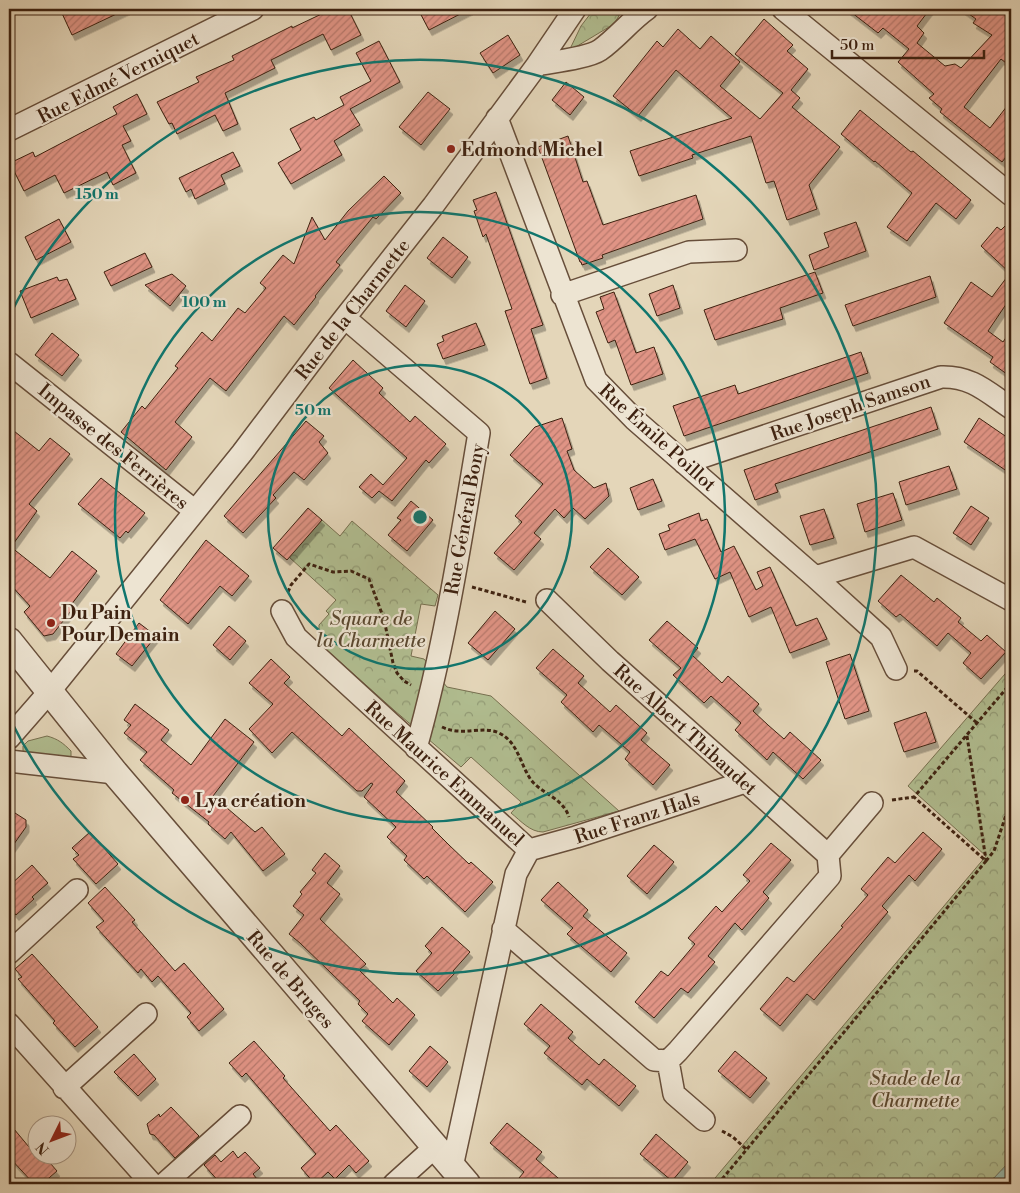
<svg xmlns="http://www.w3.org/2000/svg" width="1020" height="1193" font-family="'Libre Bodoni',serif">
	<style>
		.grass { fill: #b1be91; stroke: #777050 }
		.forest { fill: url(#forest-crowns); stroke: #777050 }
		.water { fill: url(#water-ripples); stroke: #727c6d }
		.building { fill: url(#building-hatch); stroke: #3d2110; filter: url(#shadow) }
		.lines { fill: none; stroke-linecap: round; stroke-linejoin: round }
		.minor-casing { stroke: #674e3a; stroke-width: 24 }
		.tertiary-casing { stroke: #674e3a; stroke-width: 29 }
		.path { stroke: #3d2110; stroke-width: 3; stroke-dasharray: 4 2.5; stroke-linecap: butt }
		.minor { stroke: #ede4d2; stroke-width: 21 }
		.tertiary { stroke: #ede4d2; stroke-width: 26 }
		.ring { fill: none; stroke: #0f766e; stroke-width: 2.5 }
		.poi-dot { fill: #8f2418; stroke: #ede4d2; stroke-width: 2 }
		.labels { text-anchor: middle; stroke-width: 4.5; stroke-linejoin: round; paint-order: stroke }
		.street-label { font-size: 19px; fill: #3d2110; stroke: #ede4d2 }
		.poi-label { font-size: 19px; font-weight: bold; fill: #3d2110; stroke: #ede4d2; text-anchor: start }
		.park-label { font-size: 19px; font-style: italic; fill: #5a4830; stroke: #ede4d2 }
		.centre { fill: #0f766e; stroke: #ede4d2; stroke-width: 2.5 }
		.ring-label { font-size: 15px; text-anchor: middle; font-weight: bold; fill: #0f766e; stroke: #ede4d2; stroke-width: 4.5; stroke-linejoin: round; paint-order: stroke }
	</style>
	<defs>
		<pattern id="forest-crowns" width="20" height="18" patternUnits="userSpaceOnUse" patternTransform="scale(1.25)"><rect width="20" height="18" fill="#b1be91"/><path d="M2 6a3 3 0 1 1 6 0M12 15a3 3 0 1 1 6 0" fill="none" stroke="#919a75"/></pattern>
		<pattern id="water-ripples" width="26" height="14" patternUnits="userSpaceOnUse" patternTransform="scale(1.25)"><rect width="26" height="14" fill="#96b9ab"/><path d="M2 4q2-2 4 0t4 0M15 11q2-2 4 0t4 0" fill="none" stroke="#7c968a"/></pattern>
		<pattern id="building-hatch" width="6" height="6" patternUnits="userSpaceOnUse" patternTransform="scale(1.25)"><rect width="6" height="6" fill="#e09485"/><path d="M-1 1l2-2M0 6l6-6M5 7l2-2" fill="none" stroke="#b7786b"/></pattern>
		<filter id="shadow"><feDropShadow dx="3" dy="5.5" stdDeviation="0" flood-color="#0004"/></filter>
	</defs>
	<rect width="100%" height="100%" fill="#e4d6b9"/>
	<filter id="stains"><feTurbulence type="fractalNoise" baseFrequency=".004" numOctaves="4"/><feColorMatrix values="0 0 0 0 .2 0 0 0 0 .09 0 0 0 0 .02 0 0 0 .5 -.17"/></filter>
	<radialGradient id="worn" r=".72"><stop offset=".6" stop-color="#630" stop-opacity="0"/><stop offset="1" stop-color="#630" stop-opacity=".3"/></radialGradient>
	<!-- grass -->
	<path class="grass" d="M 47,736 C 58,739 63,743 71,751 L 71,760 L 23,754 L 23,746 L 28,741 Z"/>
	<!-- forest -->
	<path class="forest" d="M 594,9 L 623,9 L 614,24 L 569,51 L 581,26 Z
		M 322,520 L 340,536 L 352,521 L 438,595 L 435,606 L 421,604 L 411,656 L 424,659 L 447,687 L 491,696 L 619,811 L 543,832 C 530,832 521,821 511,813 L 521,802 L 471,757 L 461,767 L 395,711 L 319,643 L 319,625 L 329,614 L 326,611 L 336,600 L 289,557 Z
		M 1011,667 L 1011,1160 L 994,1178 L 983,1184 L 710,1184 L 986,856 L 908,786 Z"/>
	<!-- water -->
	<path class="water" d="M 1011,1160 L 1011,1184 L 983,1184 L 994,1178 Z"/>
	<!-- building -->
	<path class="building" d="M 60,9 L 127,9 L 72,35 Z
		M 332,9 L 348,9 L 361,35 L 331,50 L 323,34 L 271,60 L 275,68 L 225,93 L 238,124 L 223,131 L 215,115 L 177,134 L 172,123 L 169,124 L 157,102 L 199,82 L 196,77 L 234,60 L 232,56 L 292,26 L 292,28 Z
		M 418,9 L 470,9 L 429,30 Z
		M 847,9 L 930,9 L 917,26 L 924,33 L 917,43 L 945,66 L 955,64 L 961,68 L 992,35 L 973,23 L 976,19 L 962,9 L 1011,9 L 1011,67 L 1001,59 L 964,107 L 990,128 L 1011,101 L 1011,151 L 1002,162 L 940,112 L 942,109 L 929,98 L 934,94 L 898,62 L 909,49 L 883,28 L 878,33 Z
		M 764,19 L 793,45 L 787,51 L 808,69 L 791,90 L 800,98 L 792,107 L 840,147 L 809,185 L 817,209 L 787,220 L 774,181 L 766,183 L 751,136 L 692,155 L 693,158 L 639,176 L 630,151 L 732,118 L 676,70 L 638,116 L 613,96 L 657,41 L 663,47 L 678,29 L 700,49 L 711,36 L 740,62 L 720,86 L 760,119 L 783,93 L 735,54 Z
		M 508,35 L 520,55 L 493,73 L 480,53 Z
		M 379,41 L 400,82 L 350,109 L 360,125 L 334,141 L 342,155 L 291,184 L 278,163 L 301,150 L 290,129 L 314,117 L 316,120 L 344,105 L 340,97 L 371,81 L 356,53 Z
		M 566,82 L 584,97 L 570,115 L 552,100 Z
		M 428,92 L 450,109 L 421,145 L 399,127 Z
		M 137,94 L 147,114 L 123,126 L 131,141 L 122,145 L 136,173 L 113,185 L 107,172 L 64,193 L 55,175 L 24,191 L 10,163 L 33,152 L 35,157 L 117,114 L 113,107 Z
		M 860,110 L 911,152 L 913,151 L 971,200 L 956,219 L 936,203 L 907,241 L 887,227 L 912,193 L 875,161 L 874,162 L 841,134 Z
		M 568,136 L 583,182 L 587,181 L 603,225 L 696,195 L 703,219 L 602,255 L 603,258 L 582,265 L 581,262 L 580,262 L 538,147 Z
		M 233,152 L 240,166 L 221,175 L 225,184 L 195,199 L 191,189 L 186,192 L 179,178 Z
		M 384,176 L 401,193 L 376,219 L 373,217 L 336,262 L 340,265 L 315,296 L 316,297 L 294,325 L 284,316 L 226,391 L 210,378 L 175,422 L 192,437 L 166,470 L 121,432 L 142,406 L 145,409 L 178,368 L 175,366 L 202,332 L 212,341 L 238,308 L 245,313 L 266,288 L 260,283 L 283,255 L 294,264 L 312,217 L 325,240 L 348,211 Z
		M 496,192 L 543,325 L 531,329 L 547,378 L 530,384 L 505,311 L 512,309 L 486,234 L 483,237 L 474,211 L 477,210 L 473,200 Z
		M 59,219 L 71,242 L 36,260 L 25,237 Z
		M 1011,220 L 1011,297 L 988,331 L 1003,342 L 1011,330 L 1011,377 L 990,362 L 993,357 L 944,323 L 971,282 L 992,297 L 1010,273 L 981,246 L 997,227 L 1001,230 Z
		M 856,222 L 866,251 L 814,270 L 809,255 L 829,247 L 824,233 Z
		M 443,237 L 468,257 L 452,278 L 427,258 Z
		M 145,253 L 152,267 L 111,286 L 104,272 Z
		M 815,272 L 823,293 L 780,308 L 783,319 L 715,340 L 704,310 Z
		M 172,274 L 186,286 L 170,306 L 145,285 Z
		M 930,276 L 936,297 L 853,326 L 845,305 Z
		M 57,277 L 59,281 L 67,279 L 76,299 L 31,318 L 20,291 Z
		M 405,285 L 425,301 L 406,327 L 386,311 Z
		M 673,285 L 680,308 L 657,316 L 649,294 Z
		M 614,292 L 636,353 L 654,347 L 663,374 L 631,385 L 615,340 L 608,343 L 596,312 L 604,309 L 600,297 Z
		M 476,323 L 485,345 L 443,359 L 437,344 L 444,341 L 442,336 Z
		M 52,333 L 79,355 L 62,376 L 35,355 Z
		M 861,352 L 868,373 L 684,436 L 673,406 L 735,385 L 738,394 Z
		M 353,360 L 383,388 L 379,393 L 410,422 L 415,416 L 446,444 L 429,463 L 426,460 L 392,501 L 379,491 L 372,498 L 359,487 L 371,474 L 383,485 L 407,458 L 329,388 Z
		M 931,407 L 938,429 L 775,484 L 778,492 L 755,500 L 744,470 Z
		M 562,418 L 572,449 L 567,451 L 574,470 L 594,488 L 606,483 L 609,496 L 585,519 L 573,508 L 564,518 L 555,509 L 534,533 L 541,539 L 514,570 L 494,553 L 522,522 L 515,516 L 543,484 L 510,455 L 535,427 Z
		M 979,418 L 1011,440 L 1011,474 L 964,442 Z
		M 306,421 L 324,436 L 319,442 L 328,453 L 304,480 L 294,472 L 273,495 L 276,498 L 243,533 L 224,516 Z
		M 9,427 L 39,451 L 50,438 L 70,454 L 29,504 L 37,511 L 11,547 L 50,578 L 72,551 L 97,571 L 71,605 L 74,607 L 53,634 L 44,636 L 24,612 L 30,606 L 9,583 Z
		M 949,466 L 957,489 L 906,505 L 899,482 Z
		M 101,478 L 145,513 L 128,533 L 126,531 L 120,538 L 78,504 Z
		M 653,479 L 662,501 L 638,510 L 630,488 Z
		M 893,493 L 902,520 L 865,532 L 857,504 Z
		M 411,501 L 433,520 L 407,551 L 388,535 L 401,520 L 397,518 Z
		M 971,506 L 989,518 L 971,545 L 953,533 Z
		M 308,508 L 322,520 L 287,560 L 273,548 Z
		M 824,509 L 834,538 L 810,545 L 800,516 Z
		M 699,513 L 701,521 L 707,519 L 721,552 L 734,546 L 756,590 L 763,586 L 757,572 L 770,567 L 796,626 L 817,618 L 827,639 L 790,653 L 771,607 L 749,617 L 730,572 L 715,579 L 695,539 L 665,550 L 659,534 L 670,530 L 668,525 Z
		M 206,540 L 249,576 L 232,596 L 220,586 L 188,624 L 160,600 Z
		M 608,548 L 639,577 L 622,595 L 590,567 Z
		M 901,575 L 934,602 L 937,598 L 961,618 L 958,622 L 981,641 L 987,635 L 1006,652 L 981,679 L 963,663 L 971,653 L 948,633 L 937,646 L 900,614 L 896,617 L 878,601 Z
		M 495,611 L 515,629 L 488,660 L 468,643 Z
		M 667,621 L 698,648 L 692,655 L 722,683 L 728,676 L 759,704 L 753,711 L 768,725 L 784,739 L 790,732 L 821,760 L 803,779 L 773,752 L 767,760 L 735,730 L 741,723 L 711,696 L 704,703 L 673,675 L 681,668 L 649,640 Z
		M 139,623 L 156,636 L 132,666 L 116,654 Z
		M 229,626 L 246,641 L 230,660 L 213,645 Z
		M 553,649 L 584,676 L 578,683 L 610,712 L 616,705 L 647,733 L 641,740 L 670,765 L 653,785 L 625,759 L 630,752 L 614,738 L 599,725 L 593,732 L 561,702 L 567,695 L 536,668 Z
		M 850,654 L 869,711 L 845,719 L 826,662 Z
		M 271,659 L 290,677 L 284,683 L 342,736 L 349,728 L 405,781 L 396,792 L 433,827 L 432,828 L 449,845 L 469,864 L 471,862 L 493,882 L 465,912 L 427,876 L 424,879 L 404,860 L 407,856 L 387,837 L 396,827 L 364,797 L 373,784 L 371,783 L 362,791 L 357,791 L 292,732 L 272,753 L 249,729 L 273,704 L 249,683 Z
		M 135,704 L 169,730 L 161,740 L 191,765 L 225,719 L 254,742 L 213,796 L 255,832 L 262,827 L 285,854 L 263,871 L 231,832 L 225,839 L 208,824 L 209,822 L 172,793 L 174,790 L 140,760 L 147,752 L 124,733 L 131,725 L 124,720 Z
		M 926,712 L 936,742 L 904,752 L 894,723 Z
		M 15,813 L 26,820 L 26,827 L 9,851 L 9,822 Z
		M 90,832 L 118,864 L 96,884 L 73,859 L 79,855 L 72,848 Z
		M 923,832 L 942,849 L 915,881 L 909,875 L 882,906 L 888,912 L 814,1000 L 807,994 L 780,1026 L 760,1009 L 787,977 L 794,982 L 843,927 L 841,926 L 868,895 L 861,889 L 888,857 L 895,863 Z
		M 771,843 L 791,860 L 763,892 L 769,898 L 742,930 L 735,923 L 708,956 L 715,962 L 688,993 L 681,988 L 654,1018 L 635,1002 L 661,971 L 668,976 L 695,944 L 688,938 L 716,906 L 722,912 L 736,896 L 750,881 L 743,875 Z
		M 654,845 L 674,862 L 647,894 L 627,876 Z
		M 325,853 L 340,866 L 327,883 L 340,894 L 320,919 L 366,964 L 359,970 L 393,1003 L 397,998 L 415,1015 L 389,1045 L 362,1021 L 368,1014 L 358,1004 L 360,1001 L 300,943 L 289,934 L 304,915 L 293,906 L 302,894 L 300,892 L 316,873 L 312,870 Z
		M 32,865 L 48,883 L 32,897 L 34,899 L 16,915 L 9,907 L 9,886 Z
		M 558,882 L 588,910 L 583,916 L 627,953 L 611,972 L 567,934 L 573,928 L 541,900 Z
		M 105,887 L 135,920 L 132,922 L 175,971 L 184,963 L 224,1009 L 199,1031 L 187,1017 L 191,1013 L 158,976 L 152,982 L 141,969 L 138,973 L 96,927 L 104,921 L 88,903 Z
		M 442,927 L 470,952 L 453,971 L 455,973 L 438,991 L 416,971 L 432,953 L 425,946 Z
		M 32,954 L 98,1027 L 75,1047 L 53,1023 L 55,1021 L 18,979 L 22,977 L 15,969 Z
		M 541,1004 L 573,1032 L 568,1038 L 599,1065 L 604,1059 L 636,1086 L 619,1106 L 587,1079 L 582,1085 L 544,1053 L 550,1046 L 524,1024 Z
		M 254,1041 L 285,1076 L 283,1078 L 330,1131 L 336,1125 L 369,1161 L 356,1173 L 349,1165 L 335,1179 L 328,1172 L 315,1184 L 301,1168 L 316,1154 L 246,1073 L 242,1077 L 229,1063 Z
		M 430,1046 L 448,1062 L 427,1087 L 409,1071 Z
		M 735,1051 L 767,1078 L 750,1098 L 718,1071 Z
		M 134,1054 L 156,1079 L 138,1096 L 114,1072 Z
		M 171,1107 L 199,1136 L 175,1158 L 154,1135 L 150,1134 L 147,1124 L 159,1114 L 160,1117 Z
		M 9,1123 L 29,1147 L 38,1139 L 38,1156 L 44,1156 L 57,1171 L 42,1184 L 34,1184 L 9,1157 Z
		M 507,1123 L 542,1152 L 536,1159 L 565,1184 L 514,1184 L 524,1172 L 490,1143 Z
		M 656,1134 L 688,1162 L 672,1181 L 640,1154 Z
		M 233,1151 L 238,1158 L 245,1152 L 260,1168 L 253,1174 L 261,1184 L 221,1184 L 204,1165 L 215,1155 L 221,1162 Z"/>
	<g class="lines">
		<!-- minor casing -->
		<g class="minor-casing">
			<path id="minor" d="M 783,9 L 1011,195
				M 537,65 C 552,62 588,58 600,50 C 617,38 630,21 647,9
				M 497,118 L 596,380 L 634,419 L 815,577 L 881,637 L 896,669
				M 9,130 L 253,9
				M 562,295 L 689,252 L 736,250
				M 345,318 L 479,433 C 461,539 445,645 416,748
				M 9,363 L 195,511
				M 684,463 L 941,377 C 972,376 987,392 1011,408
				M 815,577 L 914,547 L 1011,600
				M 547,600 L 610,661 L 828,855
				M 282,611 L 296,637 L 529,850 L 516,874 L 452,1167
				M 9,738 L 50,691 L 242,453 L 332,334 L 433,206 L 537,65 L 575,9
				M 9,761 L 115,773
				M 529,850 L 576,837 L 745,782
				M 503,929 L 654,1060 L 668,1061
				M 9,953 L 77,890
				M 9,1024 L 152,1184
				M 668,1061 L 678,1051 L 830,876 L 828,855 L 872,803
				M 668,1061 L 674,1094 L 704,1120
				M 64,1088 L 146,1014
				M 164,1184 L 240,1116
				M 394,1184 L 435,1147"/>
		</g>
		<!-- tertiary casing -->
		<g class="tertiary-casing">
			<path id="tertiary" d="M 9,641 L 115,773 L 467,1184"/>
		</g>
		<!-- path -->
		<path class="path" d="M 472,587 L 526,602
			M 288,592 L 291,585 L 309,564 L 333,572 L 351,571 L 369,579 L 384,619 L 393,663 L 397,673 L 404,681 L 411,685
			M 914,671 L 917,671 L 977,723
			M 442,727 C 463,737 482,725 499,733 C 518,742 520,764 531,780 C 542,794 563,798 569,817
			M 967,736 L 986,860
			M 892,800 L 914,797
			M 986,861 L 994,851 L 1011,800
			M 722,1131 L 733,1137 L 747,1150
			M 718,1184 L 986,861 L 914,797 L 1011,683"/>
		<!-- minor -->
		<use href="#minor" class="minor"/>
		<!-- tertiary -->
		<use href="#tertiary" class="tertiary"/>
	</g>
	<!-- distance rings -->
	<g class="ring">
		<circle cx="420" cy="517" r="152"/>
		<circle cx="420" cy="517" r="305"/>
		<path d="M9 317A457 457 0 1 1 9 717"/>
	</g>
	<!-- markers -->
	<g class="poi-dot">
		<circle cx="451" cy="149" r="5"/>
		<circle cx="51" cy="623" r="5"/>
		<circle cx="185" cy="800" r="5"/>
	</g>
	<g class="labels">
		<!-- street labels -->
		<g class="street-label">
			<text transform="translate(118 77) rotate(-27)" y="7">Rue Edmé Verniquet</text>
			<text transform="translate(352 309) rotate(-52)" y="7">Rue de la Charmette</text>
			<text transform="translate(850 407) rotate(-19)" y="7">Rue Joseph Samson</text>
			<text transform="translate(658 437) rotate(42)" y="7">Rue Émile Poillot</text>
			<text transform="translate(114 446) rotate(39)" y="7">Impasse des Ferrières</text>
			<text transform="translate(464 519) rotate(-80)" y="7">Rue Général Bony</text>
			<text transform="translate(686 729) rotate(42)" y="7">Rue Albert Thibaudet</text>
			<text transform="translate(445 773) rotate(42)" y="7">Rue Maurice Emmanuel</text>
			<text transform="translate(637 817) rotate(-18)" y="7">Rue Franz Hals</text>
			<text transform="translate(291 979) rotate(49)" y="7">Rue de Bruges</text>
		</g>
		<!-- poi labels -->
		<g class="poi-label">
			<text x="461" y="156">Edmond Michel</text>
			<text x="61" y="619">Du Pain<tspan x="61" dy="22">Pour Demain</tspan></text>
			<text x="195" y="807">Lya création</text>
		</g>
		<!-- park labels -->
		<g class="park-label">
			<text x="371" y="625">Square de<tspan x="371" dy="22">la Charmette</tspan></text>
			<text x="915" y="1085">Stade de la<tspan x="915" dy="22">Charmette</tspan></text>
		</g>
	</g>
	<circle cx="420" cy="517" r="8" class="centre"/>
	<g class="ring-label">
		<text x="97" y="199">150 m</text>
		<text x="204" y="307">100 m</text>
		<text x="313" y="415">50 m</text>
	</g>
	<!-- margin -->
	<rect width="1020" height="1193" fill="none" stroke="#e4d6b9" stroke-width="30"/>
	<rect x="10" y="10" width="1000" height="1173" fill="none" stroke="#3d2110" stroke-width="2.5"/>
	<rect x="15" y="15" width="990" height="1163" fill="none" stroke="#3d2110"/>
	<!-- north arrow -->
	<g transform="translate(52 1140) rotate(228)"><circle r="24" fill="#ede4d2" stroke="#a79684"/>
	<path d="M0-4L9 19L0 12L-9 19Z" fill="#8f2418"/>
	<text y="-8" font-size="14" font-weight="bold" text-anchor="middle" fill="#3d2110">N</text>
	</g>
	<!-- scale -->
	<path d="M832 50v8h152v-8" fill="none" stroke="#3d2110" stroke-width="2.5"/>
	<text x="840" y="50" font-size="15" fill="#3d2110" stroke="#ede4d2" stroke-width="4" paint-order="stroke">50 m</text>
	<rect width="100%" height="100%" filter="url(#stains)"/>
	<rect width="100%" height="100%" fill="url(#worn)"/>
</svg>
